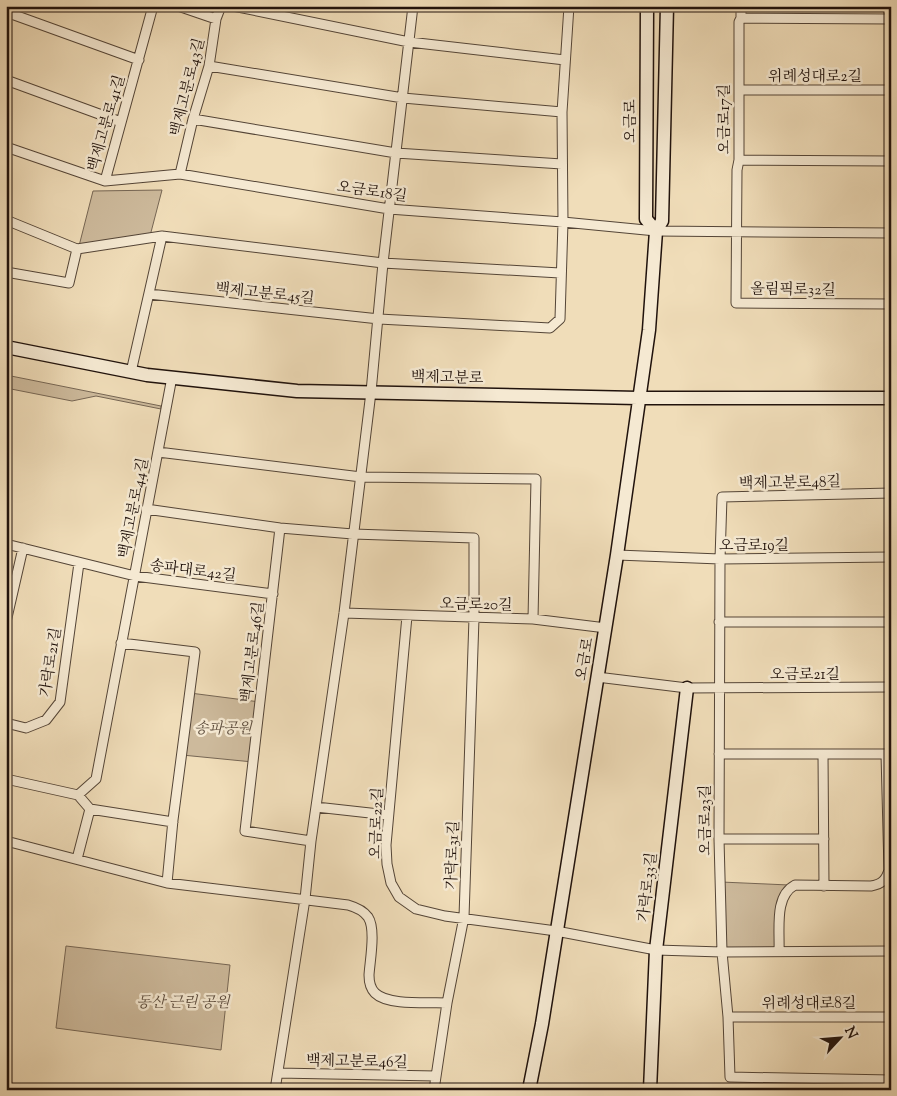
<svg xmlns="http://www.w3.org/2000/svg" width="897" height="1096" font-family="'Sorts Mill Goudy','Noto Serif KR',serif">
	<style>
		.green { fill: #cdba9c; stroke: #766654 }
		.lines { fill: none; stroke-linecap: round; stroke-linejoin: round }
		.street-casing { stroke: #544537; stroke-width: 11 }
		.secondary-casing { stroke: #20120c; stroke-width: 15 }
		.street { stroke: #f5e9d2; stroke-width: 9 }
		.secondary { stroke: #f5e9d2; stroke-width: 12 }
		.labels { text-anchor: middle; stroke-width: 5; stroke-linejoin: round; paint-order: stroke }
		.street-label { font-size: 15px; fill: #20120c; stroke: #f5e9d2 }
		.park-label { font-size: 15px; font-style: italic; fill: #5d4d3e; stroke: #f5e9d2 }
	</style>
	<rect width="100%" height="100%" fill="#f0ddb9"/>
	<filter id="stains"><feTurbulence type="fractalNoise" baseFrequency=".004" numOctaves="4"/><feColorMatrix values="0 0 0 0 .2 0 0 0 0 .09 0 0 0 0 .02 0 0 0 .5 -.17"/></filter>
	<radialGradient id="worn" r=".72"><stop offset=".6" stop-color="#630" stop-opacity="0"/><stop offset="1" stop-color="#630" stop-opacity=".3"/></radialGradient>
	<!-- green -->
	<path class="green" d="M 162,190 L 150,236 L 79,246 L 93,191 Z
		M 6,375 L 161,406 L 161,409 L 96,396 L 72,401 L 6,388 Z
		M 190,693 L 260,702 L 253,762 L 182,755 Z
		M 721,882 L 789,885 C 774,895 778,931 777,948 L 721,948 Z
		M 66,946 L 230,965 L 221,1050 L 56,1028 Z"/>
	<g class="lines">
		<!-- street casing -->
		<g class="street-casing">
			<path id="street" d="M 178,6 L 216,19
				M 233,6 L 409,42 L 565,60
				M 741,6 L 741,18 L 739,22 L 739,160 L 737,170 L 736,303 L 891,304
				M 6,12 L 139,60
				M 741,18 L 891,19
				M 209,66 L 403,98 L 562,112
				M 6,80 L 121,122
				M 739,90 L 891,90
				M 193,119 L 396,153 L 562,164
				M 6,147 L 105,181 L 180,174 L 389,209 L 563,222 L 656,231 L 891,233
				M 739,160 L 891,161
				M 180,174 L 193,119 L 209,66 L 216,19 L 221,6
				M 105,181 L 153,6
				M 6,220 L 77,249
				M 77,249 L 162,236 L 383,263 L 560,273
				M 6,272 L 69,283 L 77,249
				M 149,294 L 379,319 L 550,328 L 560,319 L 563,222 L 562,112 L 569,6
				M 131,372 L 162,236
				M 158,452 L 361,477 L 536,479 L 533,619
				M 891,493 L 722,497 L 720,559 L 719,839 L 722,952 L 728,1017 L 730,1077 L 891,1080
				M 146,509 L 280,528 L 353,534 L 474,538 L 474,618 L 464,917 L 447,1003 L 434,1090
				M 280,528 L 245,831 L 311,841
				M 6,544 L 135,576 L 273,594
				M 617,555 L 720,559 L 891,557
				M 344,613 L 533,619 L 606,628
				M 407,616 L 386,845 L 387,864 L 391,883 L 399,897 L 416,909 L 445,916 L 556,931 L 656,950 L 722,952 L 891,951
				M 6,622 L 23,548
				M 719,622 L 891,622
				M 121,643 L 195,652 L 173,820 L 167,883
				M 597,677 L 687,688 L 891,687
				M 6,723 L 26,728 L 46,720 L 60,702 L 79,563
				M 719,754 L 891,754
				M 823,754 L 824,886
				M 6,779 L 78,795 L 90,809 L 173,822
				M 78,795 L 96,779 C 121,645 146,511 172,377
				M 316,807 L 388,815
				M 719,839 L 824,839
				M 6,841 L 167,883 L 348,905 C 355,907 363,910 368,917 C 376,929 370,960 369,975 C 369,981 370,988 375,993 C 388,1006 429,1002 447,1003
				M 77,859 L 90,809
				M 779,951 C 780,929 774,896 795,885 L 871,886 C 882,884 886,880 889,870 L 886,754
				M 728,1017 L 891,1017
				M 278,1073 L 436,1076
				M 275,1090 L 305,899 L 311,841 L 344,613 L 371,392 L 383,263 L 413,6"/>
		</g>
		<!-- secondary casing -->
		<g class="secondary-casing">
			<path id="secondary" d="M 647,6 L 646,219 L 656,231
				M 6,347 L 147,375 L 297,391 L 638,398 L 891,398
				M 529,1090 L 542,1024 L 617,555 L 649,330 L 656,231 L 662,221 L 667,6
				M 650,1090 L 656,950 L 687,688"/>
		</g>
		<!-- street -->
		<use href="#street" class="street"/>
		<!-- secondary -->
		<use href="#secondary" class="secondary"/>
	</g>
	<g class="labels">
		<!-- street labels -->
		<g class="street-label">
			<text x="815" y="81">위례성대로2길</text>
			<text transform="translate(187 87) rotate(-76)" y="5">백제고분로43길</text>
			<text transform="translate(724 119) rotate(-90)" y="5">오금로17길</text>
			<text transform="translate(630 121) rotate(-90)" y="5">오금로</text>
			<text transform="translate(106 123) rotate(-74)" y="5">백제고분로41길</text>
			<text transform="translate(372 191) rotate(8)" y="5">오금로18길</text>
			<text transform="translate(793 289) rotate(1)" y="5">올림픽로32길</text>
			<text transform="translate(265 293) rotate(6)" y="5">백제고분로45길</text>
			<text transform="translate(447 377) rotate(1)" y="5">백제고분로</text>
			<text transform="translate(790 482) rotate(-1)" y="5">백제고분로48길</text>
			<text transform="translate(133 508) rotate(-79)" y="5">백제고분로44길</text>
			<text x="754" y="550">오금로19길</text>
			<text transform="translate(193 570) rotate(7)" y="5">송파대로42길</text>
			<text transform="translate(476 604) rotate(1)" y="5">오금로20길</text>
			<text transform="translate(252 652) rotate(-83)" y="5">백제고분로46길</text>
			<text transform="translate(584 659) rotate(-80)" y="5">오금로</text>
			<text transform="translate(50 662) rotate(-81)" y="5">가락로21길</text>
			<text x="805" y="679">오금로21길</text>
			<text transform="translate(705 820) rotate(-90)" y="5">오금로23길</text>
			<text transform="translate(376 823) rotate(-88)" y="5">오금로22길</text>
			<text transform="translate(452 855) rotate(-88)" y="5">가락로31길</text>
			<text transform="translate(647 887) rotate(-83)" y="5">가락로33길</text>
			<text x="809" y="1008">위례성대로8길</text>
			<text transform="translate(357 1061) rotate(1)" y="5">백제고분로46길</text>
		</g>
		<!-- park labels -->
		<g class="park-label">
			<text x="223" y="733">송파공원</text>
			<text x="183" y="1007">동산 근린 공원</text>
		</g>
	</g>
	<!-- margin -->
	<rect width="897" height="1096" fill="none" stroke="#f0ddb9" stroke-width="25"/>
	<rect x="8" y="8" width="882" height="1081" fill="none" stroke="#20120c" stroke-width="2.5"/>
	<rect x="12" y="12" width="872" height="1071" fill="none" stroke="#20120c"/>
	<!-- north arrow -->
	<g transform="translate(840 1038) rotate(64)" stroke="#f5e9d2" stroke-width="4" paint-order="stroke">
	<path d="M0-4L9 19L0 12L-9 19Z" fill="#20120c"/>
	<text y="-8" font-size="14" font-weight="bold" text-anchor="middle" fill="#20120c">N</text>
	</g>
	<rect width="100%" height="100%" filter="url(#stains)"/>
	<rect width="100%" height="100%" fill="url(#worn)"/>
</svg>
